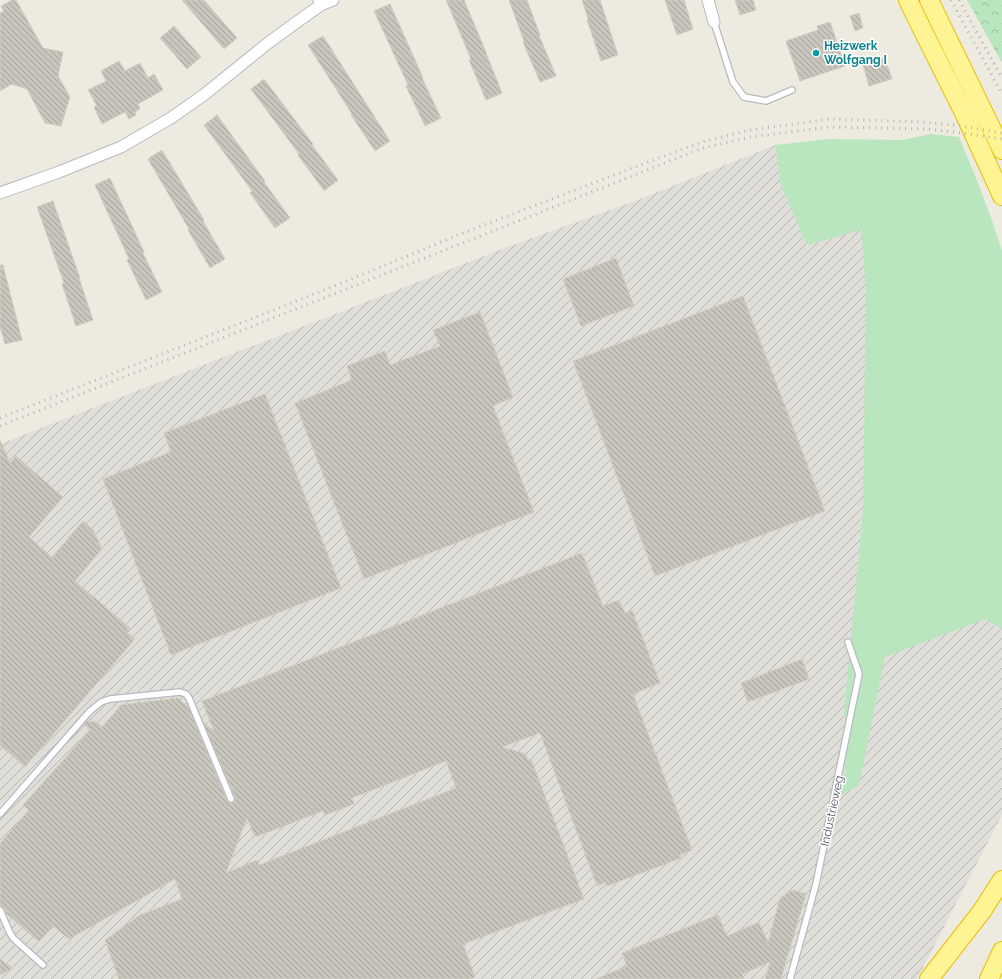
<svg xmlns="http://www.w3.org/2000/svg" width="1002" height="979" font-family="Raleway,sans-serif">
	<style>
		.industrial { fill: url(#industrial-furrows) }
		.green { fill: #bae6bf }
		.forest { fill: url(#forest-crowns) }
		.building { fill: url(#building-back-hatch); stroke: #d2cebe; fill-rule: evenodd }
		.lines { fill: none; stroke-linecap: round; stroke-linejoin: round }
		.service-casing { stroke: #b8bac0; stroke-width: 8 }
		.minor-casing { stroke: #b8bac0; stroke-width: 13 }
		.trunk-casing { stroke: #edbc00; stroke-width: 20 }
		.service { stroke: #fff; stroke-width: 5.5 }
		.minor { stroke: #fff; stroke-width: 11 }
		.trunk { stroke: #fff494; stroke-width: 18 }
		.rail { stroke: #b4b5b5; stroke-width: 3; stroke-dasharray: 1 5; stroke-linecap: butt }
		.culture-dot { fill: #0f9aa8; stroke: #fff; stroke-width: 1.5 }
		.labels { text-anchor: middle; stroke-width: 3; stroke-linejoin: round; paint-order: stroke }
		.culture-label { font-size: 12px; font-weight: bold; fill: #0d838f; stroke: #fff; text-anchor: start }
		.street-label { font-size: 12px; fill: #595c62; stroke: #fff }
	</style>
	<defs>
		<pattern id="industrial-furrows" width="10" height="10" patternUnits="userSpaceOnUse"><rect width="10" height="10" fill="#e0ded8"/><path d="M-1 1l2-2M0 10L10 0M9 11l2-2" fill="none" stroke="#b9b7b3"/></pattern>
		<pattern id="forest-crowns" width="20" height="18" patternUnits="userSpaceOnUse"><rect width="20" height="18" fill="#bae6bf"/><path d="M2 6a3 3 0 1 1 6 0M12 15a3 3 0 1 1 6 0" fill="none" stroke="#9abe9f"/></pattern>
		<pattern id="building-back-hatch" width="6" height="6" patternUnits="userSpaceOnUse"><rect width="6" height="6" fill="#c8c5bd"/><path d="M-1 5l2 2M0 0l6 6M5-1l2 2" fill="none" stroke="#a5a39d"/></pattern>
	</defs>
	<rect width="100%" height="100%" fill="#edebe0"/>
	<!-- industrial -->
	<path class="industrial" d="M 775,145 L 955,166 L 1002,303 L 1002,815 L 917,979 L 0,979 L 0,444 L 510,246 L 635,201 Z"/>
	<!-- green -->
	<path class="green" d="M 931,134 L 959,137 C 975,175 990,212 1002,251 L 1002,629 L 985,619 L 885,657 L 859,785 L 841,795 L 845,772 L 847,739 L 844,713 L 863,510 L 866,289 L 861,230 L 807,245 L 781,186 L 775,145 L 828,139 L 902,140 Z"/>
	<!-- forest -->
	<path class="forest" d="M 967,0 L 1002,0 L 1002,63 Z"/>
	<!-- building -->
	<path class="building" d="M 12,0 L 16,0 L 43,48 L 63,52 L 58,76 L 70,97 L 61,126 L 45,123 L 27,89 L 12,84 L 0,91 L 0,13 L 4,11 L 1,6 Z
		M 182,0 L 204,0 L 237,38 L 224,49 Z
		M 446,0 L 464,0 L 486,52 L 486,53 L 502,93 L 486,100 L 469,60 L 471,59 Z
		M 509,0 L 527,0 L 540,35 L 539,35 L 556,76 L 540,82 L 523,42 L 524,41 Z
		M 582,0 L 600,0 L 618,55 L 601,61 L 587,20 L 588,19 Z
		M 665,0 L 684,0 L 693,29 L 677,35 Z
		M 735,0 L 753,0 L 756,10 L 740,15 Z
		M 390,4 L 423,78 L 422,78 L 441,118 L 425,126 L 406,86 L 408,85 L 374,11 Z
		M 859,13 L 863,28 L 855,31 L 850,16 Z
		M 830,22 L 845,66 L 800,81 L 786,41 L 818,30 L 817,26 Z
		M 174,26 L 201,57 L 187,69 L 160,38 Z
		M 323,36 L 390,141 L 375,151 L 351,115 L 352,114 L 308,45 Z
		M 885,58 L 892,79 L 869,86 L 863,65 Z
		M 119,61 L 125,71 L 140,63 L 148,78 L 154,74 L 163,90 L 138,104 L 140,109 L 135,112 L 136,115 L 129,119 L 125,112 L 102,124 L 94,107 L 97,106 L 88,90 L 106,81 L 101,71 Z
		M 264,79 L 313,144 L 312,145 L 338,180 L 324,191 L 298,155 L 299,154 L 251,89 Z
		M 217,115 L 265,181 L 264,182 L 290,218 L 275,228 L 250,193 L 252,191 L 204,125 Z
		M 162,150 L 204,220 L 203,221 L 225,259 L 210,268 L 188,230 L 189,229 L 148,159 Z
		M 110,178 L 144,252 L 143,253 L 162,292 L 146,300 L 127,260 L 129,259 L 95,185 Z
		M 53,201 L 80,278 L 79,278 L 93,320 L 76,326 L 62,284 L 64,283 L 37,207 Z
		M 616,258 L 634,306 L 581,326 L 563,279 Z
		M 0,265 L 3,265 L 22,340 L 5,344 L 0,327 Z
		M 743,296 L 825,511 L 655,576 L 573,361 Z
		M 480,312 L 513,397 L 493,406 L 534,512 L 364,579 L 295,403 L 352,380 L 347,366 L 385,351 L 390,365 L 440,346 L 433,330 Z
		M 265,394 L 341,588 L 171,655 L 103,479 L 171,452 L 164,433 Z
		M 0,440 L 10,463 L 16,456 L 63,497 L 29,537 L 52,557 L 83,521 L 93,530 L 102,549 L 75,581 L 130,628 L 127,632 L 135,639 L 25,767 L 0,745 Z
		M 582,553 L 603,606 L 619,600 L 625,613 L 632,610 L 660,683 L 633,694 L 692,850 L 680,855 L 681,858 L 607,886 L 606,882 L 597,886 L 540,733 L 502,747 L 526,754 L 528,760 L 531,759 L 584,899 L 463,944 L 475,977 L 469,979 L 119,979 L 105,940 L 140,915 L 182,899 L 175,879 L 69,939 L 53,926 L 39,942 L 7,914 L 4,908 L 0,906 L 0,843 L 29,810 L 23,805 L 90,730 L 84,724 L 86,721 L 97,722 L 102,727 L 121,705 L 178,698 L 189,708 L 227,801 L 229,803 L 232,803 L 235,801 L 235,797 L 203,722 L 214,731 L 202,701 ZM 446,761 L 456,788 L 259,865 L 257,860 L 226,873 L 247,818 L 255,837 L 323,811 L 325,815 L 354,804 L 352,798 Z
		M 802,659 L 809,679 L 748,702 L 741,683 Z
		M 793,890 L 806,894 L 781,979 L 765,979 L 770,962 L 742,974 L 744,979 L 596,979 L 627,966 L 622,953 L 718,915 L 727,936 L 759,922 L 768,942 L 780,898 Z
		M 0,959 L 13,968 L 0,975 Z"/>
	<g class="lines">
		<!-- service casing -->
		<g class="service-casing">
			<path id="service" d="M 714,22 L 733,82 L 744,97 L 766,101 L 792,90
				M 0,814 L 89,712 L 101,702 L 110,699 L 180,692 L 186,694 L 189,698 L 231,799
				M 0,910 L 9,931 L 13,938 L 43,965
				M 790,979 L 816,884 L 859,674 L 848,642"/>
		</g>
		<!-- minor casing -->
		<g class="minor-casing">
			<path id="minor" d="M 708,0 L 714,22
				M 321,5 L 333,0
				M 0,193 L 59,172 L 121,147 L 171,118 L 205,94 L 268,43 L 308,14 L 321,5 L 319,0"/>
		</g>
		<!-- trunk casing -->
		<g class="trunk-casing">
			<path id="trunk" d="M 908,0 L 921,27 L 966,117 L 1002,196
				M 929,0 L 1002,150
				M 929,979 L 982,911 L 1002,880
				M 989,979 L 1002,951"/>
		</g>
		<!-- service -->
		<use href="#service" class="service"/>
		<!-- minor -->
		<use href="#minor" class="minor"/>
		<!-- trunk -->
		<use href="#trunk" class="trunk"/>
		<!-- rail -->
		<path class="rail" d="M 951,0 L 1002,94
			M 959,0 L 1002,78
			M 0,418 L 342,283 L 458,235 L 656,159 L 702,142 L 750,130 L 829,119 L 923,122 L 962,126 L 1002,133
			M 0,426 L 703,148 L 750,137 L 830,127 L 928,129 L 962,133 L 1002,139"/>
	</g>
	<!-- markers -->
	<circle class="culture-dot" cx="816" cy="53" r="4"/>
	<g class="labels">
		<!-- culture labels -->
		<g class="culture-label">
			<text x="824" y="50">Heizwerk<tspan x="824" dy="14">Wolfgang I</tspan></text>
		</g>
		<!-- street labels -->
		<g class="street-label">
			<text transform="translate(832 811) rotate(-78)" y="4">Industrieweg</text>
		</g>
	</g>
</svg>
